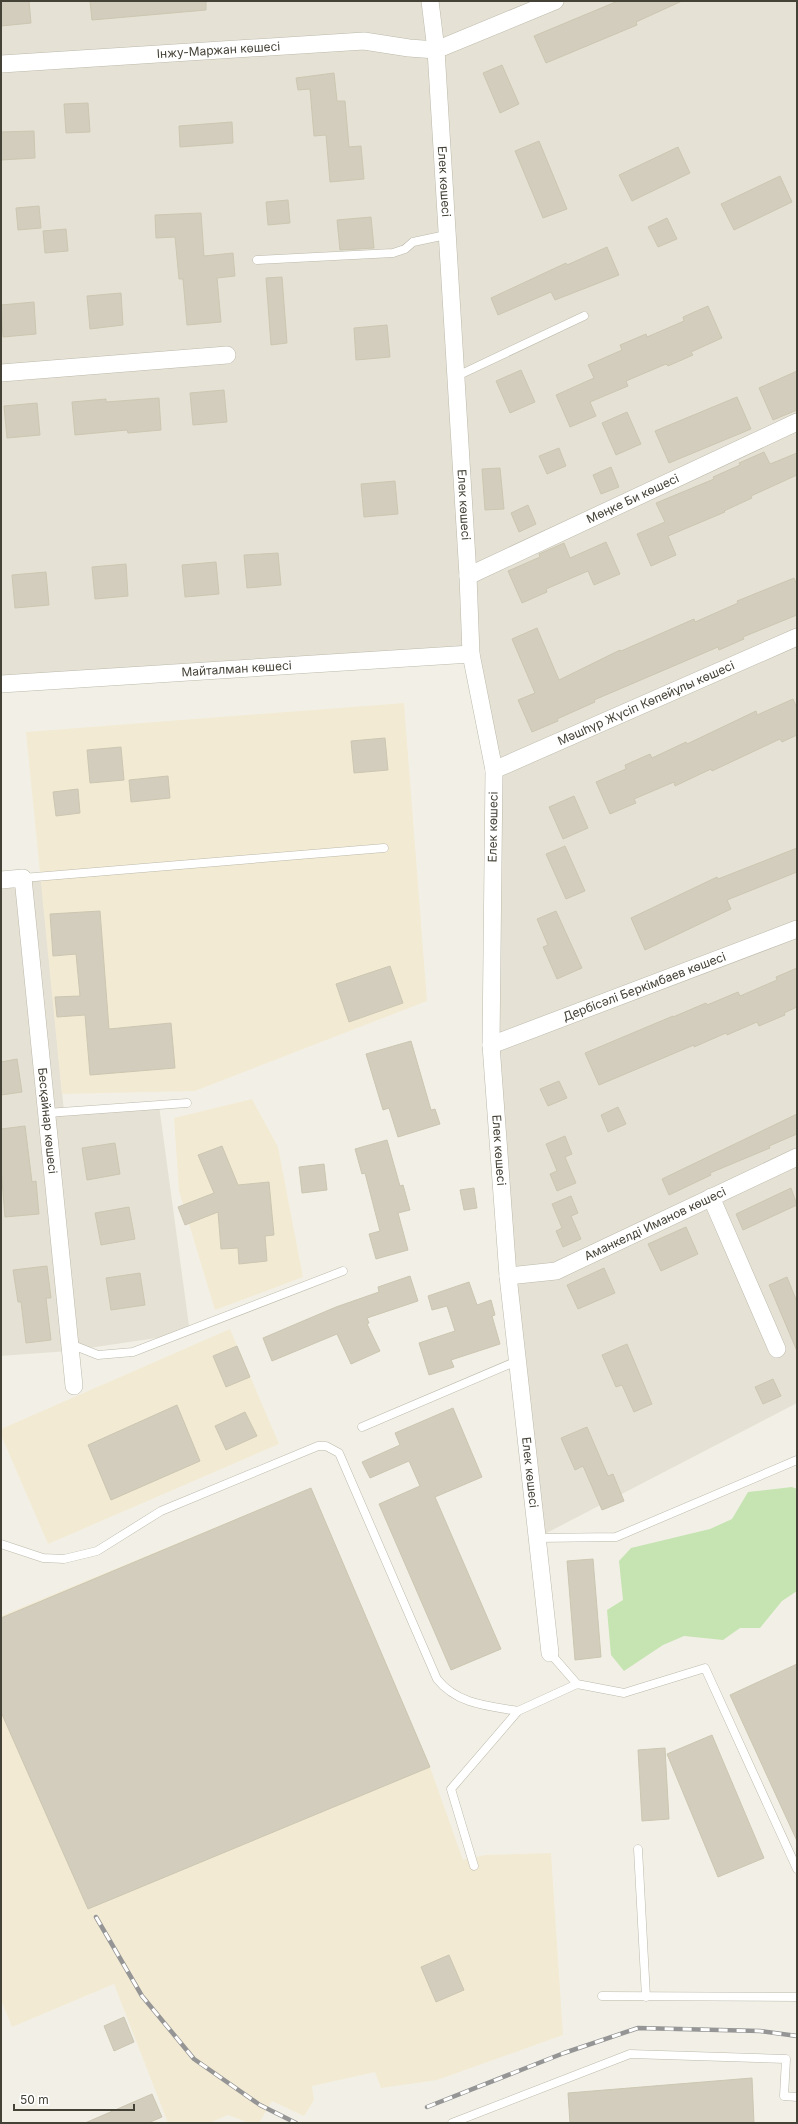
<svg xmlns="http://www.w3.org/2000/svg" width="798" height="2124" font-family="Inter,sans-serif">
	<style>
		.residential { fill: #e5e2d5 }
		.commercial { fill: #f2ead3 }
		.green { fill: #c6e3b2 }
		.building { fill: #d2cdbd; stroke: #ccc6b1 }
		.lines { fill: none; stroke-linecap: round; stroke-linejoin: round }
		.lane-casing { stroke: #bcb9aa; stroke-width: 9 }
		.street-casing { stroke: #bcb9aa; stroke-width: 18 }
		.lane { stroke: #fff; stroke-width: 8 }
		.street { stroke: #fff; stroke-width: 17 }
		.rail-casing { stroke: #959595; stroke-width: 4.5 }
		.rail { stroke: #fff; stroke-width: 3; stroke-dasharray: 9; stroke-linecap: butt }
		.labels { text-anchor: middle; stroke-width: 4; stroke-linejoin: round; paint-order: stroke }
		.street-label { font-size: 12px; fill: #444136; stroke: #fff }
	</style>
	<rect width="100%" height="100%" fill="#f2f0e6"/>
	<!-- residential -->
	<path class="residential" d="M 1,1 L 797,1 L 797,1403 L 537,1538 L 491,1045 L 494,770 L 471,654 L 1,684 Z
		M 41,877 L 64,1112 L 159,1105 L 190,1333 L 69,1351 L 1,1356 L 1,880 Z"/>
	<!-- commercial -->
	<path class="commercial" d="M 404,703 L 427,1001 L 195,1091 L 62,1094 L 26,732 Z
		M 252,1099 L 278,1147 L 303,1277 L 215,1310 L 179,1191 L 174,1118 Z
		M 230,1329 L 279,1444 L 48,1544 L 1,1435 L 1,1429 Z
		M 311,1488 L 430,1767 L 463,1860 L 485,1855 L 551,1853 L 563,2035 L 437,2080 L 381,2088 L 375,2072 L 312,2086 L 314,2100 L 304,2116 L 272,2101 L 259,2123 L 250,2123 L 228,2115 L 209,2123 L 168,2123 L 114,1984 L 12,2027 L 1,2000 L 1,1616 Z"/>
	<!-- green -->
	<path class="green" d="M 792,1487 L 797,1489 L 797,1591 L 782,1601 L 760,1628 L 740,1628 L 723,1640 L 684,1636 L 663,1645 L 624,1671 L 611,1655 L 607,1610 L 623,1600 L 619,1561 L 631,1548 L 710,1529 L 732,1519 L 748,1492 Z"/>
	<!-- building -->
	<path class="building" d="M 1,1 L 29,1 L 31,23 L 1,26 Z
		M 90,1 L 206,1 L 206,10 L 92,20 Z
		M 618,1 L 682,1 L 636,22 L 637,25 L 546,63 L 534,36 Z
		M 502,65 L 519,104 L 500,113 L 483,73 Z
		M 334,73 L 337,101 L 345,101 L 349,147 L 361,146 L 364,179 L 330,182 L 326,135 L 314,136 L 310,89 L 298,90 L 296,78 Z
		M 88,103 L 90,132 L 66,133 L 64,104 Z
		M 232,122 L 233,143 L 180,147 L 179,126 Z
		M 34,131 L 35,158 L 1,160 L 1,132 Z
		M 539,141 L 567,209 L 543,218 L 515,151 Z
		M 678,147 L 690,173 L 632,201 L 619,175 Z
		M 780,176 L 792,202 L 734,230 L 721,204 Z
		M 288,200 L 290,223 L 268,225 L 266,202 Z
		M 39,206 L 41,228 L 18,230 L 16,208 Z
		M 201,213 L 204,256 L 233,253 L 235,276 L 217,278 L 221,322 L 187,325 L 183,279 L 179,279 L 175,237 L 156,238 L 155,215 Z
		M 371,217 L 374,248 L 340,250 L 337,220 Z
		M 667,218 L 677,239 L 658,247 L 648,227 Z
		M 66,229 L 68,251 L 45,253 L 43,231 Z
		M 607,247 L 619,275 L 555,300 L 551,292 L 498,315 L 491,298 L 566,263 L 567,265 Z
		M 282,277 L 287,343 L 271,345 L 266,278 Z
		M 121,293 L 123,325 L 90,329 L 87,296 Z
		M 34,302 L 36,334 L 3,337 L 1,305 Z
		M 708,306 L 722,338 L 691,352 L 693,355 L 668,366 L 666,364 L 626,381 L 628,386 L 590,402 L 596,416 L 570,427 L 556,395 L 594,378 L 588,365 L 622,350 L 620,345 L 646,334 L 647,337 L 684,321 L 683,317 Z
		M 387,325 L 390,357 L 356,360 L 354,328 Z
		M 521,370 L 535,402 L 510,413 L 496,381 Z
		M 797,371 L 797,410 L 773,420 L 759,388 Z
		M 224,390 L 227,422 L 193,425 L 190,393 Z
		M 737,397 L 751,429 L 669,463 L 655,431 Z
		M 159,398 L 161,430 L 128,433 L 127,430 L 75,435 L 72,402 L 106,399 L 106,402 Z
		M 37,403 L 40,435 L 7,438 L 4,406 Z
		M 627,412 L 641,444 L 616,455 L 602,423 Z
		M 559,448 L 566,466 L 547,474 L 539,456 Z
		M 764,452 L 770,464 L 797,453 L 797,475 L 751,496 L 752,498 L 724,511 L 725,512 L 668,536 L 676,555 L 651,566 L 637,534 L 665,522 L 656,503 L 714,479 L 713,477 L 740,465 L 739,463 Z
		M 611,467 L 619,487 L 601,494 L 593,475 Z
		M 500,468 L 504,509 L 485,510 L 482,469 Z
		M 395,481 L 398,514 L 364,517 L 361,484 Z
		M 528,505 L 536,524 L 519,532 L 511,513 Z
		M 606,542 L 620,574 L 594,585 L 588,571 L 546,589 L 547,592 L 522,603 L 508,571 L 540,557 L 539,554 L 564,543 L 570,558 Z
		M 278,553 L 281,585 L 247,588 L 244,555 Z
		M 216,562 L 219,594 L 185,597 L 182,565 Z
		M 126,564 L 128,596 L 95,599 L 92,567 Z
		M 46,572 L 49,605 L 15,608 L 12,575 Z
		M 794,578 L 797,585 L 797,615 L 743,637 L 744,639 L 719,650 L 718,647 L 594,700 L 595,702 L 557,719 L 558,721 L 532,732 L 518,700 L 535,693 L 512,639 L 537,628 L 559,680 L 620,650 L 621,651 L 694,619 L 695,622 L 738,603 L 737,601 Z
		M 793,699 L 797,708 L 797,735 L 782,742 L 780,739 L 712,771 L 711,769 L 675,786 L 674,782 L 634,799 L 636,803 L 610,814 L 596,782 L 626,769 L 625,765 L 650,754 L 652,758 L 686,742 L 687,744 L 756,711 L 757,715 Z
		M 385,738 L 388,770 L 354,773 L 351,741 Z
		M 121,747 L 124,780 L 90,783 L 87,750 Z
		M 168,776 L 170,798 L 131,802 L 129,780 Z
		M 78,789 L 80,813 L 56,816 L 53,792 Z
		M 574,796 L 588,828 L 563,839 L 549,807 Z
		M 565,846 L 585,891 L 566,899 L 546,854 Z
		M 797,848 L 797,872 L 727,900 L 731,909 L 645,950 L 631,918 L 717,877 L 718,879 Z
		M 100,911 L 109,1029 L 171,1023 L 175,1068 L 90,1075 L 85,1015 L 57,1017 L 55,997 L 80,996 L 76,954 L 53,956 L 50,914 Z
		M 556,911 L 582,968 L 557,979 L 543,947 L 548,945 L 537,919 Z
		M 390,966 L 403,1003 L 349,1022 L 336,984 Z
		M 797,968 L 797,1007 L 784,1013 L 785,1015 L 759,1026 L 757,1022 L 727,1035 L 726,1033 L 694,1047 L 694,1045 L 599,1085 L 585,1053 L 673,1016 L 673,1017 L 706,1003 L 707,1005 L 738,992 L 740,996 L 777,980 L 776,977 Z
		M 411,1041 L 431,1110 L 435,1109 L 440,1124 L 398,1137 L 389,1108 L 383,1110 L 366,1054 Z
		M 17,1059 L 22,1092 L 1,1095 L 1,1062 Z
		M 559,1081 L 567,1098 L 548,1106 L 540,1089 Z
		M 618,1107 L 626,1124 L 608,1132 L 601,1115 Z
		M 797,1114 L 797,1134 L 769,1146 L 770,1148 L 710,1173 L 711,1175 L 669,1195 L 662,1179 Z
		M 25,1126 L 32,1182 L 36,1181 L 39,1214 L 5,1217 L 1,1168 L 1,1129 Z
		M 565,1136 L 572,1154 L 565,1157 L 576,1183 L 557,1191 L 550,1174 L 557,1171 L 546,1144 Z
		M 387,1140 L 400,1186 L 403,1185 L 410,1210 L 398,1213 L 408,1250 L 376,1259 L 369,1234 L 380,1231 L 365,1173 L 362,1174 L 355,1149 Z
		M 115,1143 L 120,1174 L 87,1180 L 82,1148 Z
		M 222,1146 L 238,1185 L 269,1182 L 274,1235 L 265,1236 L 267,1261 L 239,1264 L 238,1248 L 221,1249 L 218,1212 L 185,1225 L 178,1207 L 214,1193 L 198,1155 Z
		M 324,1164 L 327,1190 L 302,1193 L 299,1167 Z
		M 474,1188 L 477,1208 L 464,1210 L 460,1190 Z
		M 791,1188 L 797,1205 L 743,1230 L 736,1214 Z
		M 571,1196 L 578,1213 L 571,1216 L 581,1239 L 563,1247 L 556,1231 L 562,1228 L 552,1204 Z
		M 129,1207 L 135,1239 L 101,1245 L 95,1213 Z
		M 686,1227 L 698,1254 L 661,1271 L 648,1244 Z
		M 47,1266 L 51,1298 L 46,1298 L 51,1340 L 26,1343 L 21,1302 L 18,1302 L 13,1270 Z
		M 604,1268 L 615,1293 L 578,1309 L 567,1285 Z
		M 140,1273 L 145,1305 L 111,1310 L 106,1278 Z
		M 410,1276 L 418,1301 L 367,1318 L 369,1323 L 367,1324 L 380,1351 L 351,1364 L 337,1334 L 272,1361 L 263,1338 L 336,1307 L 379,1292 L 378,1287 Z
		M 787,1277 L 797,1302 L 797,1351 L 769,1285 Z
		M 469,1282 L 477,1305 L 491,1300 L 495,1315 L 492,1316 L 500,1344 L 451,1360 L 454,1367 L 429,1375 L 419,1343 L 455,1331 L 447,1306 L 432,1310 L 428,1296 Z
		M 627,1344 L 652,1404 L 634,1412 L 622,1385 L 616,1387 L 602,1355 Z
		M 237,1346 L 250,1377 L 226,1387 L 213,1356 Z
		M 773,1379 L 781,1396 L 763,1404 L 755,1387 Z
		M 177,1405 L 200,1461 L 111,1500 L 88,1445 Z
		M 453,1408 L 482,1477 L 435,1497 L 501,1649 L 451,1670 L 379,1504 L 420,1486 L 409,1461 L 370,1478 L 362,1462 L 400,1445 L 395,1433 Z
		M 245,1412 L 257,1436 L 226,1450 L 215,1426 Z
		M 587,1427 L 608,1476 L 613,1474 L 624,1501 L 602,1510 L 583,1466 L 575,1470 L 561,1438 Z
		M 311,1488 L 430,1767 L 88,1909 L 1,1712 L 1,1618 Z
		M 593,1559 L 601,1657 L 575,1660 L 567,1561 Z
		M 797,1664 L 797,1841 L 730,1695 Z
		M 712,1735 L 764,1858 L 718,1877 L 667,1754 Z
		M 665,1748 L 669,1819 L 642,1821 L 638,1750 Z
		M 449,1955 L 464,1990 L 436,2002 L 421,1967 Z
		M 124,2017 L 134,2042 L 114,2051 L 104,2026 Z
		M 752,2078 L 754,2123 L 570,2123 L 568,2093 Z
		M 152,2094 L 162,2117 L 148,2123 L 85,2123 Z"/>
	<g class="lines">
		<!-- lane casing -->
		<g class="lane-casing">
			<path id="lane" d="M 257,260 L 393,253 L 405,249 L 413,242 L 446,235
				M 455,377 L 584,316
				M 23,878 L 384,848
				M 47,1113 L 187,1103
				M 70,1344 L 98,1355 L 133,1352 L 343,1271
				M 362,1427 L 517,1361
				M 537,1538 L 616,1537 L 797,1460
				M 1,1544 L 43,1558 L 64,1559 L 97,1551 L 161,1511 L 318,1446 L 326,1446 L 339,1453 L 437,1679 C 457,1704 487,1706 518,1711
				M 550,1653 L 577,1684 L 624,1693 L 705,1668 L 797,1869
				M 638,1849 L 646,1997
				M 474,1866 L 451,1789 L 518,1711 L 577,1684
				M 602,1996 L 797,1997
				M 452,2123 L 630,2054 L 786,2059 L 784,2096 L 797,2097"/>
		</g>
		<!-- street casing -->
		<g class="street-casing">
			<g id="street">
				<path id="s1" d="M 430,1 L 436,50 L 468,576 L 471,654 L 494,770 L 491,1045 L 508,1276 L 550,1653"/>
				<path id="s2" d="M 1,64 L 364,41 L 409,48 L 436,50 L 555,1"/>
				<path d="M 1,373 L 227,355"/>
				<path id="s3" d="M 468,576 L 797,422"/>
				<path id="s4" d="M 1,684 L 471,654"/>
				<path id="s5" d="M 494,770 L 797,637"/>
				<path id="s6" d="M 1,880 L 23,878 L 74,1386"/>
				<path id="s7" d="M 491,1045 L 797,929"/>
				<path d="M 711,1197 L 777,1349"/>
				<path id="s8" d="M 508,1276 L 556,1271 L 797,1157"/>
			</g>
		</g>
		<!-- lane -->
		<use href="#lane" class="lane"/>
		<!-- street -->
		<use href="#street" class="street"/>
		<!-- rail casing -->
		<g class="rail-casing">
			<path id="rail" d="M 96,1917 L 142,1996 L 194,2059 L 260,2105 L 296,2123
				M 427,2107 L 564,2053 L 638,2028 L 760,2031 L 797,2036"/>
		</g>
		<!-- rail -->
		<use href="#rail" class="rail"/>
	</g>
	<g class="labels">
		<!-- street labels -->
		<g class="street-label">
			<text dy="4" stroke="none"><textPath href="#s2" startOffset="218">Інжу-Маржан көшесі</textPath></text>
			<text dy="4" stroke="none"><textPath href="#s1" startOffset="181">Елек көшесі</textPath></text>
			<text dy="4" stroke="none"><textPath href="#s3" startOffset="182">Мөңке Би көшесі</textPath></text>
			<text dy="4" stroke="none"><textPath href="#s1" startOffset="505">Елек көшесі</textPath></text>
			<text dy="4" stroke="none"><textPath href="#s4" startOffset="236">Майталман көшесі</textPath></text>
			<text dy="4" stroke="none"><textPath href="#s5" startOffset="166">Мәшһүр Жүсіп Көпейұлы көшесі</textPath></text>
			<text transform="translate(493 827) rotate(-89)" y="4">Елек көшесі</text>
			<text dy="4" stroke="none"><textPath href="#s7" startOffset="164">Дербісәлі Беркімбаев көшесі</textPath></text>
			<text dy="4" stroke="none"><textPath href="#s6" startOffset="266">Бесқайнар көшесі</textPath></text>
			<text dy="4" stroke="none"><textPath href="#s1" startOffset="1153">Елек көшесі</textPath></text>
			<text dy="4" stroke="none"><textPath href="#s8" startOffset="158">Аманкелді Иманов көшесі</textPath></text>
			<text dy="4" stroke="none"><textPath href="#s1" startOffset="1477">Елек көшесі</textPath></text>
		</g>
	</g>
	<!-- border -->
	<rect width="798" height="2124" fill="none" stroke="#444136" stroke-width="4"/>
	<!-- scale -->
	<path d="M14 2104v6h120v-6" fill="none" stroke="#444136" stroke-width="2"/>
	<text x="20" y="2104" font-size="12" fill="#444136" stroke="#ffffff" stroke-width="3" paint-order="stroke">50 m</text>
</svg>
